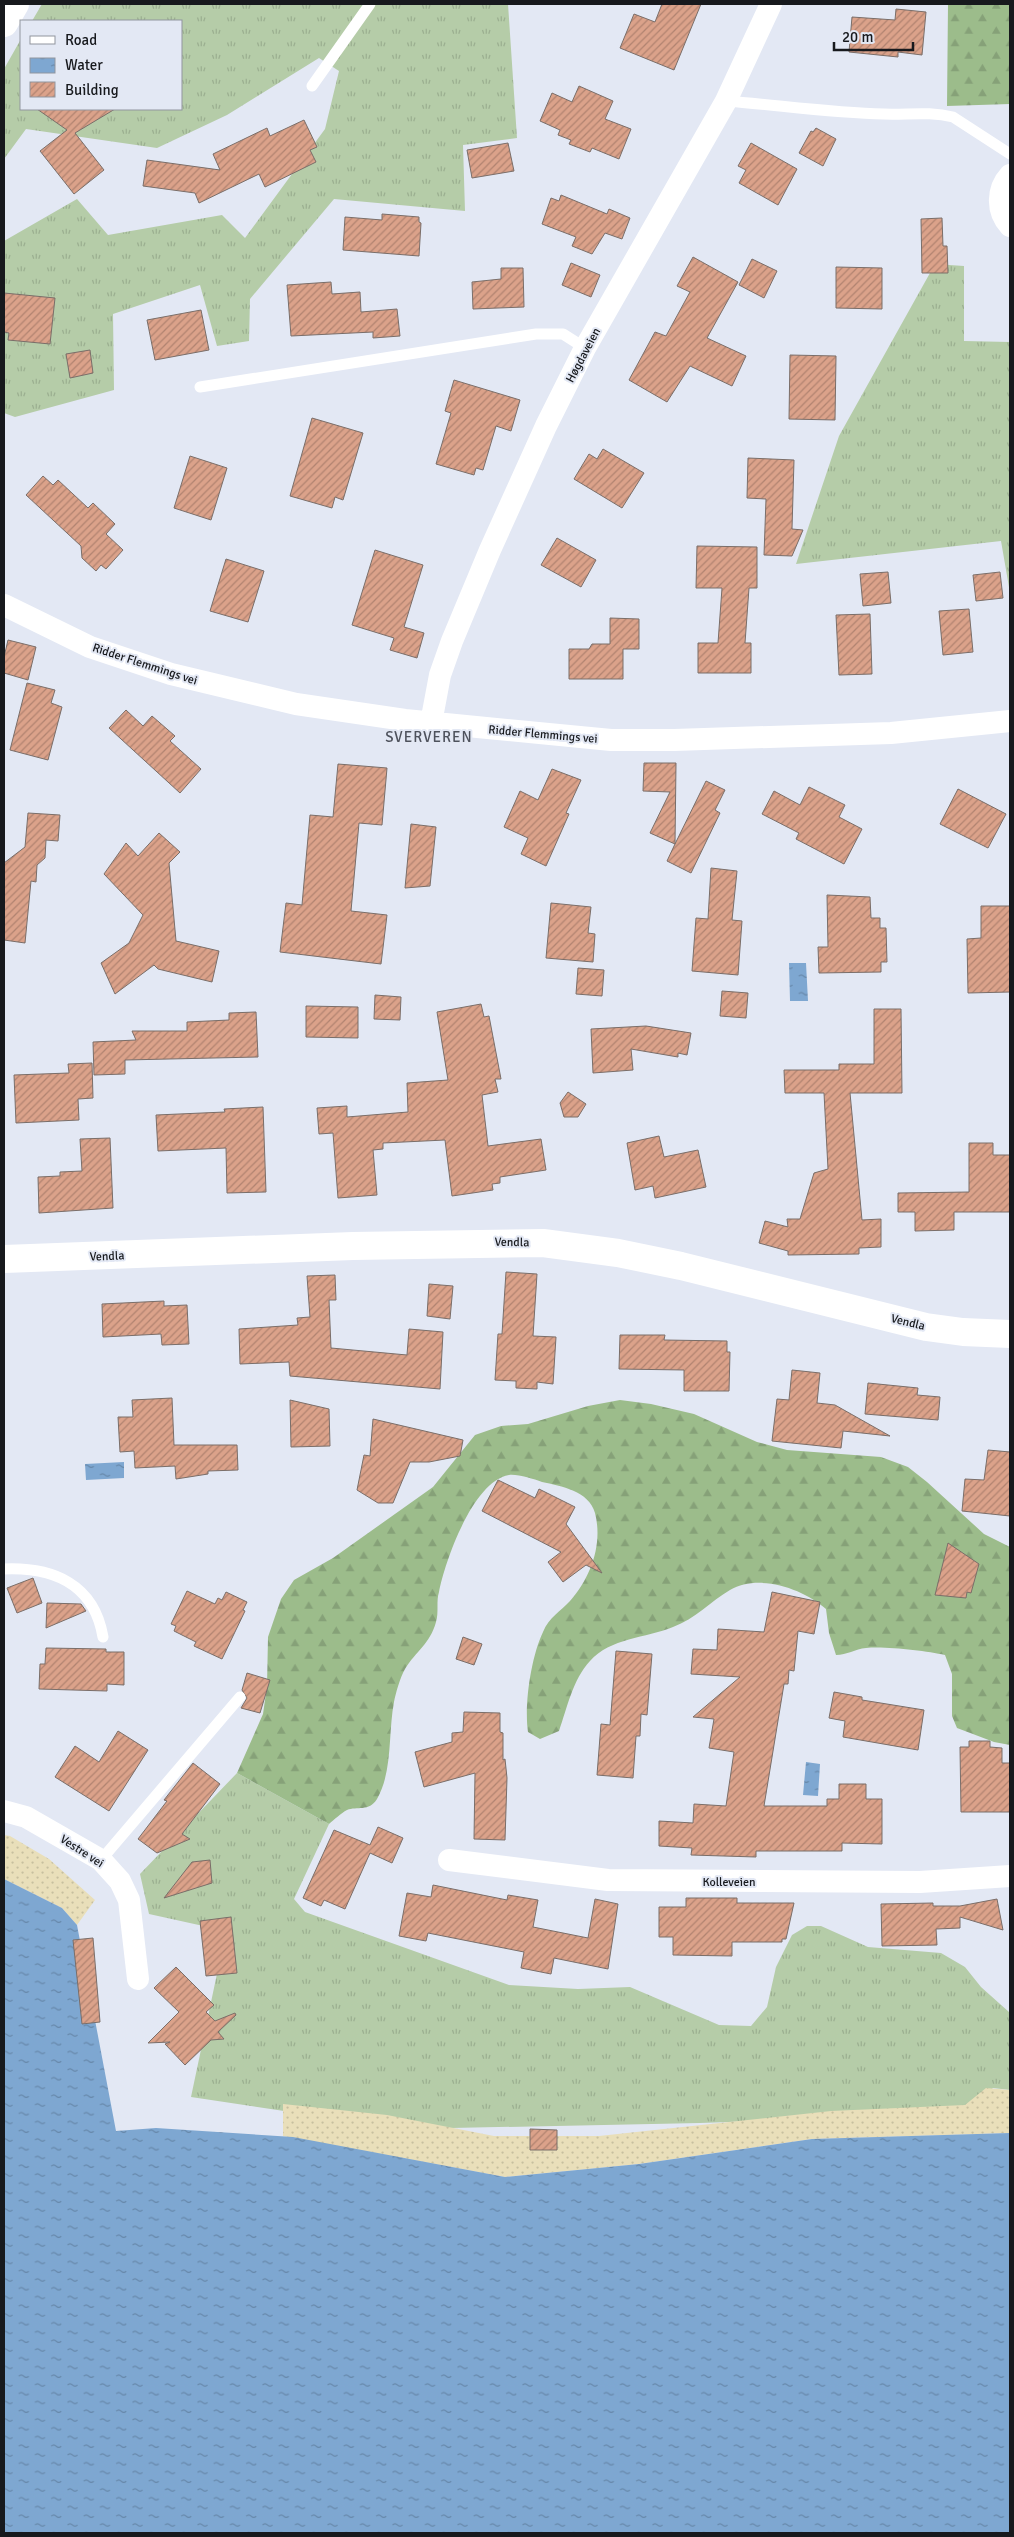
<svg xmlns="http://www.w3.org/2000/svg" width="1014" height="2537" font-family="Signika,sans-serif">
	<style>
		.grass { fill: url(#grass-tufts) }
		.forest { fill: url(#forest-firs) }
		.sand { fill: url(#sand-dots) }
		.water { fill: url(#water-ripples) }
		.building { fill: url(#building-hatch); stroke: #7a6e69 }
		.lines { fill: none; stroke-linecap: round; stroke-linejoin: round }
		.service { stroke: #fff; stroke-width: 11 }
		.minor { stroke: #fff; stroke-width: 22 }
		.tertiary { stroke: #fff; stroke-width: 28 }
		.labels { text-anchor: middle; stroke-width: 4; stroke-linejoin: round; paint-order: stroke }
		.street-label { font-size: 12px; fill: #17191d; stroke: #e3e8f4 }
		.quarter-label { font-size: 15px; letter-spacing: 1px; fill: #4e525c; stroke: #e3e8f4 }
	</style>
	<defs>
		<pattern id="grass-tufts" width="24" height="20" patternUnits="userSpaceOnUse" patternTransform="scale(1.25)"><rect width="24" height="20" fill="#b5cca8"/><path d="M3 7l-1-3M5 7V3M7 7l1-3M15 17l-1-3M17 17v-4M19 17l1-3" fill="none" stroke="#9baf90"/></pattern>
		<pattern id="forest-firs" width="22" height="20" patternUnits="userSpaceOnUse" patternTransform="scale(1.25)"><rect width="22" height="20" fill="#9cbc8b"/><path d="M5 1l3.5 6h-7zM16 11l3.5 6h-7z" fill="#86a178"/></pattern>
		<pattern id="sand-dots" width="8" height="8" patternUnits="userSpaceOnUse" patternTransform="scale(1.25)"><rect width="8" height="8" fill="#e9dfba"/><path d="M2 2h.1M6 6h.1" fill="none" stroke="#c7bf9f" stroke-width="1.8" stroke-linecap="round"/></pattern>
		<pattern id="water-ripples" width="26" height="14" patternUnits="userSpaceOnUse" patternTransform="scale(1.25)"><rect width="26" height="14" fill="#7ea7d1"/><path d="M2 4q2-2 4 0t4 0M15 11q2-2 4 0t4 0" fill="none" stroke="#6687a9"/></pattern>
		<pattern id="building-hatch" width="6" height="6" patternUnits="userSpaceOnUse" patternTransform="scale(1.25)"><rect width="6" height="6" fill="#dba28a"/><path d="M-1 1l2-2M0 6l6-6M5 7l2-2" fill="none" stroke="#b18370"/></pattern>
	</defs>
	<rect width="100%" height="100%" fill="#e3e8f4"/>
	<!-- grass -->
	<path class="grass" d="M 42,4 L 508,4 L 517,138 L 463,145 L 465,211 L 334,199 L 250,299 L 249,341 L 217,346 L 200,285 L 113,314 L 114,390 L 15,417 L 4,413 L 4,241 L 77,199 L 108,235 L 222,215 L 245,238 L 325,129 L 339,71 L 319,58 L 227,115 L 157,148 L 26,129 L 4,159 L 4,69 L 21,39 L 21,109 L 181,109 L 181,21 L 32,21 Z
		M 935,264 L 964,266 L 964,341 L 1010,342 L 1010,593 L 1001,541 L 796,564 L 839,436 Z
		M 237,1773 L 329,1824 L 294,1899 L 305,1912 L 509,1985 L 578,1989 L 630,1987 L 719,2025 L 751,2026 L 767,2007 L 776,1967 L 792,1935 L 807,1926 L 821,1926 L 868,1947 L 941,1953 L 965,1967 L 981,1987 L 1009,2012 L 1010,2090 L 993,2088 L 963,2114 L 700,2123 L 404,2129 L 191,2097 L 226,1931 L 149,1914 L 140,1874 Z"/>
	<!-- forest -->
	<path class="forest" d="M 948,4 L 1010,4 L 1010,104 L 947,106 Z
		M 620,1400 L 651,1404 L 694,1414 L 757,1442 L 787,1450 L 881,1457 L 908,1467 L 927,1482 L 984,1534 L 1010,1547 L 1010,1745 L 994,1742 L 957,1728 L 952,1716 L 952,1674 L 945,1655 C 926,1651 886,1646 866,1648 C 855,1649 847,1655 836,1655 L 829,1633 L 826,1609 C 804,1589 759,1573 730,1590 C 711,1601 695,1619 673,1627 C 646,1638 610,1638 590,1661 C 573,1679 567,1708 559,1731 L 540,1739 L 528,1732 C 524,1705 531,1657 543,1632 C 549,1617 561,1611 570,1601 C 591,1577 603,1544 595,1513 C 589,1491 561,1486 542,1482 C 533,1479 518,1474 509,1475 C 473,1481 445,1561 439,1592 C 436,1601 439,1612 436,1622 C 430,1644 416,1651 405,1669 C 400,1678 396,1692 394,1702 C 388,1733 393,1771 377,1799 C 369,1812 357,1806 347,1810 C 341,1813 334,1820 329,1824 L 237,1773 L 263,1714 L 267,1686 L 268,1637 L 281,1599 L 294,1580 L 333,1558 L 433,1487 L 475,1435 L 501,1426 L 528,1424 L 588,1406 Z"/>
	<!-- sand -->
	<path class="sand" d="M 4,1835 L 10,1836 L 49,1859 L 95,1900 L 77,1925 L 62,1908 L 4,1879 Z
		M 986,2088 L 1010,2090 L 1010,2133 L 812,2139 L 639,2164 L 505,2177 L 283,2136 L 283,2104 L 387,2115 L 494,2136 L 599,2136 L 831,2111 L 965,2105 Z"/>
	<!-- water -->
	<path class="water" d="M 789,963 L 806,963 L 808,1001 L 790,1001 Z
		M 124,1462 L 124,1478 L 86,1480 L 85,1464 Z
		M 806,1762 L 820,1764 L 818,1796 L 803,1795 Z
		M 4,1879 L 62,1908 L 77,1925 L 116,2131 L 156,2128 L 293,2137 L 505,2177 L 639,2164 L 812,2139 L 1010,2133 L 1010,2533 L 4,2533 Z"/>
	<!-- building -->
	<path class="building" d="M 662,4 L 701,4 L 674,70 L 620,48 L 634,14 L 655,22 Z
		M 896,9 L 926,12 L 922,55 L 898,52 L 898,57 L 849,52 L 852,17 L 895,20 Z
		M 579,86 L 613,101 L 605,119 L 631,129 L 619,159 L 592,148 L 590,152 L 569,144 L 571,140 L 558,135 L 560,130 L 540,121 L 552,93 L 572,102 Z
		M 37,109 L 115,109 L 75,133 L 104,170 L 74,194 L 40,151 L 67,130 Z
		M 304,120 L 317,147 L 310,150 L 316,162 L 265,187 L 259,174 L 199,203 L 195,193 L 143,186 L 147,160 L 220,170 L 213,154 L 267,128 L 270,136 Z
		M 816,128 L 836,139 L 823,166 L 799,153 L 811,131 L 813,132 Z
		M 508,143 L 514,171 L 472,178 L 467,150 Z
		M 751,143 L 797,169 L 778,205 L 739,183 L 746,170 L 738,166 Z
		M 561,195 L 607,214 L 609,209 L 630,218 L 622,239 L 605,233 L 592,254 L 572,246 L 576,237 L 542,224 L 551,198 L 559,201 Z
		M 382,214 L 419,217 L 419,222 L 421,223 L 419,256 L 343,250 L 345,217 L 382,220 Z
		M 942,218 L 943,246 L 947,246 L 948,273 L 922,273 L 921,219 Z
		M 693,257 L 738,282 L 707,338 L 746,356 L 732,386 L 690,366 L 667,402 L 629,380 L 655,332 L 666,336 L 690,292 L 677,286 Z
		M 752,259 L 777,271 L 764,298 L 739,285 Z
		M 571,263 L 600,275 L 591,297 L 562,285 Z
		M 836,267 L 882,268 L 882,309 L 836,308 Z
		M 501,268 L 523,268 L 524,307 L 473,309 L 472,282 L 501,279 Z
		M 331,282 L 332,294 L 360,292 L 361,312 L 397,309 L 400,336 L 373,338 L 373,332 L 291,336 L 287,285 Z
		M 4,293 L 55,298 L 50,344 L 8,340 L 9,333 L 4,332 Z
		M 201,310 L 209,350 L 155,360 L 147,320 Z
		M 90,350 L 93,373 L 70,378 L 66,354 Z
		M 790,355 L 836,356 L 835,420 L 789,419 Z
		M 454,380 L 520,400 L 511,431 L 496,426 L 483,470 L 476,468 L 474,475 L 436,464 L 451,413 L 445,411 Z
		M 312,418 L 363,433 L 343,500 L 335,497 L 332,508 L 290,496 Z
		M 603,449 L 644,473 L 622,508 L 574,479 L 589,454 L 597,459 Z
		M 190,456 L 227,468 L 211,520 L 174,508 Z
		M 748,458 L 794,460 L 792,529 L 803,530 L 792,556 L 764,555 L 766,499 L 747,498 Z
		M 43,476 L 53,485 L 58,480 L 88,508 L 93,503 L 115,524 L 106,534 L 123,550 L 106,569 L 101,565 L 96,571 L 82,558 L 81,546 L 26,495 Z
		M 557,538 L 596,560 L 581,587 L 541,565 Z
		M 697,546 L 757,547 L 757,588 L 749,588 L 745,643 L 751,643 L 751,673 L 698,673 L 698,643 L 718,643 L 722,588 L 696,588 Z
		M 375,550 L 423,565 L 404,627 L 424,633 L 417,658 L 390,650 L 394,638 L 352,625 Z
		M 226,559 L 264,571 L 248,622 L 210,611 Z
		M 888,572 L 891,603 L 863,606 L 860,574 Z
		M 1000,572 L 1003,598 L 976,601 L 973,575 Z
		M 969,609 L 973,652 L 943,655 L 939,611 Z
		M 870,614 L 872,674 L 839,675 L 836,615 Z
		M 610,618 L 639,619 L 639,649 L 623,649 L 623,679 L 569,679 L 569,649 L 589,649 L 592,644 L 610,644 Z
		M 8,640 L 36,647 L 28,680 L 4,673 L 4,657 Z
		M 27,683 L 55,690 L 51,703 L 62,707 L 48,760 L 10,750 Z
		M 126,710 L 143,726 L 152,716 L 175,736 L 170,741 L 201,769 L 180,793 L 109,728 Z
		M 644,763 L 676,763 L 675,844 L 706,781 L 725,790 L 715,810 L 720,813 L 691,873 L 667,861 L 675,844 L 650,833 L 670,792 L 643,791 Z
		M 338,764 L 387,768 L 382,825 L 359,823 L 351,911 L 387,915 L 381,964 L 280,952 L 286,903 L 302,905 L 310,815 L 333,817 Z
		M 552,769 L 581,780 L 566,813 L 569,814 L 546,866 L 521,854 L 528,838 L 504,827 L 520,791 L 538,800 Z
		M 809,787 L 845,805 L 839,817 L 862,829 L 844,864 L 796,839 L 799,833 L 762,814 L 774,791 L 800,805 Z
		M 958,789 L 1006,814 L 988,848 L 940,824 Z
		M 28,813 L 60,815 L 58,841 L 46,840 L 45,858 L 37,865 L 36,882 L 31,881 L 25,943 L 4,940 L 4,863 L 25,847 Z
		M 411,824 L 436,827 L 430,886 L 405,888 Z
		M 159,833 L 180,852 L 169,863 L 176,941 L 219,951 L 212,982 L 158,969 L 154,965 L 115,994 L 101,963 L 129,943 L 143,915 L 104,874 L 126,843 L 138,856 Z
		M 711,868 L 737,871 L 732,920 L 742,921 L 738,975 L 692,971 L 696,918 L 708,919 Z
		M 827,895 L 870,897 L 871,918 L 880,918 L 880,928 L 886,928 L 887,962 L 881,962 L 881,972 L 819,973 L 818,947 L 828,947 Z
		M 551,903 L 591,907 L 588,933 L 595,934 L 593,962 L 546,958 Z
		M 981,906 L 1010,906 L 1010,992 L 968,993 L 967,939 L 981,938 Z
		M 578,968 L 604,970 L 602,996 L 576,994 Z
		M 722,991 L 748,993 L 746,1018 L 720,1016 Z
		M 375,995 L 401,997 L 400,1020 L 374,1019 Z
		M 481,1004 L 484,1017 L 489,1016 L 501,1079 L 495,1079 L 498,1092 L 482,1095 L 488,1146 L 541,1139 L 546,1170 L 500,1177 L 500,1183 L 492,1184 L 493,1190 L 452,1196 L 445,1140 L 383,1143 L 383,1149 L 373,1150 L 377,1195 L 338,1198 L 333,1133 L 319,1134 L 317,1108 L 347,1106 L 347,1117 L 408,1112 L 407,1083 L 448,1080 L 437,1012 Z
		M 306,1006 L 358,1007 L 358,1038 L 306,1037 Z
		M 874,1009 L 901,1009 L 902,1093 L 850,1093 L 862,1220 L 881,1219 L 881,1247 L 859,1248 L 859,1254 L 788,1255 L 788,1251 L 759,1243 L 765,1221 L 788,1227 L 787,1219 L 800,1219 L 814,1173 L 828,1169 L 824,1093 L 785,1093 L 784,1070 L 839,1070 L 839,1064 L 874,1064 Z
		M 256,1012 L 258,1057 L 125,1060 L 125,1074 L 94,1075 L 93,1042 L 136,1040 L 132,1031 L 187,1031 L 187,1022 L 229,1020 L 229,1013 Z
		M 646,1026 L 691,1033 L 687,1055 L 678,1053 L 678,1057 L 631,1049 L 633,1070 L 593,1073 L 591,1029 Z
		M 92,1063 L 93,1098 L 78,1099 L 79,1120 L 16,1123 L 14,1075 L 69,1073 L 68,1064 Z
		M 568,1092 L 586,1104 L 578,1117 L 564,1117 L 560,1103 Z
		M 263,1107 L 266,1192 L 227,1193 L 226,1148 L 158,1151 L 156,1115 L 225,1112 L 224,1109 Z
		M 659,1136 L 664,1157 L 698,1150 L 706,1187 L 655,1198 L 653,1186 L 635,1190 L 627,1143 Z
		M 110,1138 L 113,1208 L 39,1213 L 38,1177 L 60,1176 L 60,1172 L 82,1171 L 80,1139 Z
		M 969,1143 L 993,1143 L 993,1155 L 1010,1155 L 1010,1212 L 954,1212 L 954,1230 L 915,1231 L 915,1212 L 898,1212 L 898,1193 L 969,1192 Z
		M 506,1272 L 537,1274 L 533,1336 L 556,1337 L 553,1384 L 537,1382 L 537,1389 L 516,1388 L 516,1381 L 495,1380 L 498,1334 L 502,1334 Z
		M 335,1275 L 336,1300 L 329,1300 L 331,1348 L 407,1355 L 409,1329 L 443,1332 L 440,1389 L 290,1376 L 289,1362 L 240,1364 L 239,1329 L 298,1325 L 297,1318 L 310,1317 L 307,1276 Z
		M 429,1284 L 453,1286 L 450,1319 L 427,1316 Z
		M 164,1301 L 164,1306 L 187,1305 L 189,1344 L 162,1345 L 161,1334 L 103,1337 L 102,1304 Z
		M 620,1335 L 665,1335 L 664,1340 L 727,1341 L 727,1352 L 730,1352 L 729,1391 L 684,1391 L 684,1370 L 619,1369 Z
		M 792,1370 L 820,1373 L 817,1403 L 835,1405 L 890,1436 L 843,1431 L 841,1448 L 772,1441 L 777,1399 L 789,1400 Z
		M 868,1383 L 918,1388 L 917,1395 L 940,1397 L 938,1420 L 865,1414 Z
		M 172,1398 L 174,1445 L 237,1445 L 238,1470 L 208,1471 L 208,1474 L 176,1479 L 175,1466 L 135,1468 L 134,1451 L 120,1452 L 118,1417 L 133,1417 L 132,1400 Z
		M 290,1400 L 329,1409 L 330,1446 L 291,1447 Z
		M 373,1419 L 463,1440 L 460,1456 L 429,1462 L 410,1462 L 393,1503 L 378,1503 L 357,1490 L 364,1455 L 370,1456 Z
		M 988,1450 L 1010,1452 L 1010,1516 L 962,1511 L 965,1479 L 984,1480 Z
		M 498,1480 L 535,1498 L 539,1489 L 575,1507 L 566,1524 L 602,1573 L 586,1565 L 563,1582 L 548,1562 L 561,1552 L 482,1511 Z
		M 948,1543 L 979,1564 L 971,1593 L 967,1592 L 966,1598 L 935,1595 Z
		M 33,1578 L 42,1603 L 17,1613 L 7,1588 Z
		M 187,1591 L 215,1604 L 218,1598 L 222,1600 L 226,1592 L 247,1602 L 243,1610 L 245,1611 L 222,1659 L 194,1646 L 196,1642 L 174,1631 L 176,1626 L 171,1624 Z
		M 772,1592 L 820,1602 L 814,1634 L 798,1631 L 794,1671 L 789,1670 L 788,1684 L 784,1684 L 764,1806 L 827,1806 L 827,1799 L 839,1799 L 839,1784 L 866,1784 L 866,1799 L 882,1799 L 882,1844 L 842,1843 L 842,1851 L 756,1851 L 756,1857 L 691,1855 L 692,1848 L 659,1846 L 659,1821 L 693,1823 L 694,1804 L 726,1806 L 734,1752 L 709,1748 L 714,1719 L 693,1717 L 740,1677 L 691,1674 L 693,1649 L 717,1650 L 718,1629 L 764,1632 Z
		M 47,1603 L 81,1604 L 86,1611 L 46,1628 Z
		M 463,1637 L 482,1644 L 474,1665 L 456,1659 Z
		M 46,1648 L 106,1649 L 106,1652 L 124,1652 L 124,1685 L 107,1684 L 107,1691 L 39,1689 L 40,1664 L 45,1664 Z
		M 616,1651 L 652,1654 L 647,1715 L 641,1714 L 640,1736 L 636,1736 L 633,1778 L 597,1775 L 601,1724 L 610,1725 Z
		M 247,1673 L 270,1680 L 260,1713 L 241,1708 L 247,1698 L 242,1690 Z
		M 834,1692 L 862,1697 L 862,1700 L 924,1710 L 918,1750 L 843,1737 L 845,1721 L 829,1718 Z
		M 464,1712 L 500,1713 L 500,1732 L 503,1733 L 503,1760 L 505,1759 L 507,1778 L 505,1840 L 474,1839 L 475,1773 L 424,1787 L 415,1752 L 452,1742 L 452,1733 L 463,1732 Z
		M 118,1731 L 148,1750 L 109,1811 L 55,1777 L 75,1746 L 99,1762 Z
		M 969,1741 L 990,1741 L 990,1747 L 1002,1748 L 1002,1763 L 1010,1763 L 1010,1812 L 961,1812 L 960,1747 L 969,1747 Z
		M 193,1763 L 220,1784 L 182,1834 L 190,1839 L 157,1853 L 138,1839 L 167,1801 L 164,1800 Z
		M 378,1827 L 403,1838 L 392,1863 L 370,1853 L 345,1909 L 324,1900 L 321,1906 L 303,1898 L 334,1830 L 370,1845 Z
		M 210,1860 L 212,1883 L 164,1898 L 192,1862 Z
		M 433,1885 L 507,1900 L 508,1895 L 538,1900 L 533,1927 L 588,1938 L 595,1899 L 618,1904 L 608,1969 L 554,1958 L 551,1974 L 521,1968 L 524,1952 L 428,1933 L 426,1941 L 399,1936 L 407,1893 L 431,1897 Z
		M 686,1898 L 737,1898 L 737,1903 L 794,1903 L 786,1939 L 782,1939 L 782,1942 L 732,1942 L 732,1956 L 673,1955 L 673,1937 L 659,1937 L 659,1907 L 686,1907 Z
		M 997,1899 L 1003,1930 L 960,1917 L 960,1928 L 936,1929 L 937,1945 L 882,1946 L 881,1904 L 933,1903 L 933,1906 L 960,1906 Z
		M 231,1917 L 237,1973 L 206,1976 L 200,1921 Z
		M 93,1938 L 100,2022 L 82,2024 L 73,1940 Z
		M 176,1967 L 214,2005 L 206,2012 L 215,2021 L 235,2013 L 236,2015 L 218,2032 L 224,2039 L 211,2040 L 185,2065 L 165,2044 L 170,2042 L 148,2043 L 179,2012 L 154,1988 Z
		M 530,2129 L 557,2130 L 557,2150 L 530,2150 Z"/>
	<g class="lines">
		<!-- service -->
		<path class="service" d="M 312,86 L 370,4
			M 726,101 C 778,105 831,113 884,114 C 907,115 929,111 953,117 L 1010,154
			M 200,387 L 536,334 L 563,334 L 585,348
			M 4,1569 C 53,1567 94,1584 103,1637
			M 101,1860 L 240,1697"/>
		<!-- minor -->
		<path class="minor" d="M 1010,175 C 997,189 996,211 1010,226
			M 4,605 L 90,647 L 171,674 L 296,704 L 405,720 L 611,740 L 674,740 L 891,733 L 1010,721
			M 431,723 L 440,675 L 452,641 L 490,550 L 546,426 L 585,348 L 726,101 L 771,4
			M 4,1811 L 26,1817 L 101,1860 L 120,1881 L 129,1900 L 138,1979
			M 449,1860 L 608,1880 L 920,1882 L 1010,1876"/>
		<!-- tertiary -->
		<path class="tertiary" d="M 4,23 L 15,4
			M 4,1259 L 353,1246 L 543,1243 L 618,1253 L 681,1266 L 926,1327 L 963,1332 L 1010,1334"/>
	</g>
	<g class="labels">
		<!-- street labels -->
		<g class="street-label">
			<text transform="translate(583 355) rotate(-62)" y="4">Høgdaveien</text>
			<text transform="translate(145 664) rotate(18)" y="4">Ridder Flemmings vei</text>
			<text transform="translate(543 734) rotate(5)" y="4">Ridder Flemmings vei</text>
			<text transform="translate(512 1242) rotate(1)" y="4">Vendla</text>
			<text transform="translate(107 1256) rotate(-2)" y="4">Vendla</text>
			<text transform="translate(908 1322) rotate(14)" y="4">Vendla</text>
			<text transform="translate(82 1851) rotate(33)" y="4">Vestre vei</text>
			<text x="729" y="1886">Kolleveien</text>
		</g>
		<!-- quarter labels -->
		<g class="quarter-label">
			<text x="429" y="742">SVERVEREN</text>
		</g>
	</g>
	<!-- border -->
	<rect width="1014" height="2537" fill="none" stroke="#17191d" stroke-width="10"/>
	<!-- legend -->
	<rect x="20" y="20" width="162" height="90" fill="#e3e8f4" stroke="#91959e"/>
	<rect x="30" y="36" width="25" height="8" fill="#ffffff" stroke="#91959e"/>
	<text x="65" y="45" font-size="15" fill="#17191d">Road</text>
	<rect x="30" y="58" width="25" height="15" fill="url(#water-ripples)" stroke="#91959e"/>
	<text x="65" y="70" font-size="15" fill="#17191d">Water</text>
	<rect x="30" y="82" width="25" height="15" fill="url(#building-hatch)" stroke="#91959e"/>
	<text x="65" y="95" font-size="15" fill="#17191d">Building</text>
	<!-- scale -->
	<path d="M834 42v8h79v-8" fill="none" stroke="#17191d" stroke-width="2.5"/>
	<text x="842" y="42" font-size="15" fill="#17191d" stroke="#e3e8f4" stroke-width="4" paint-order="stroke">20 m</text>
</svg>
